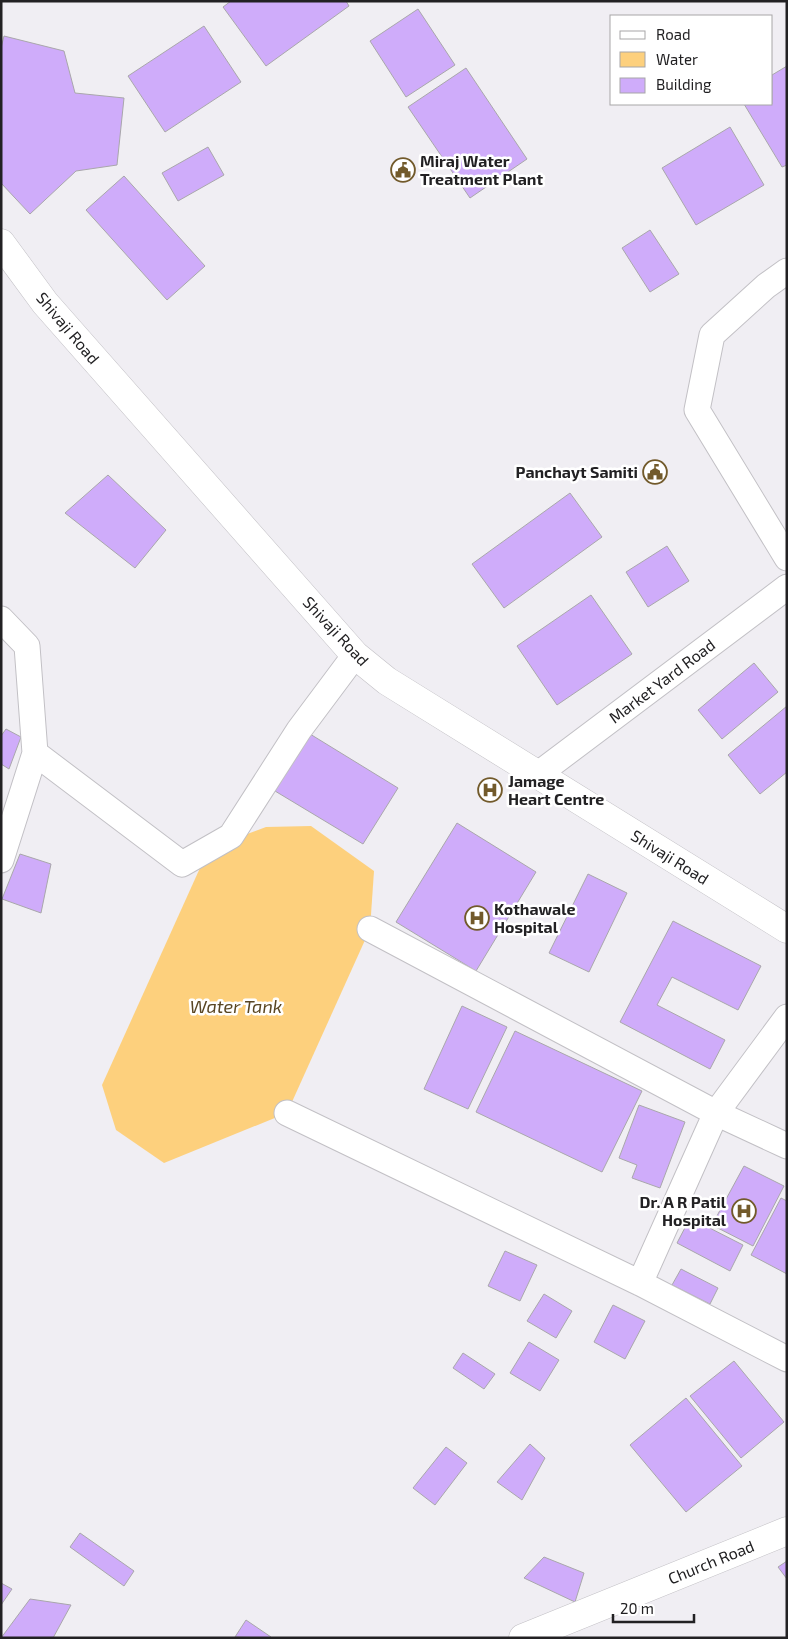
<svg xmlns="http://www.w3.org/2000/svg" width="788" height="1639" font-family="'Exo 2',sans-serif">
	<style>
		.water { fill: #fdd07d }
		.building { fill: #cfacfa; stroke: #a9a7ab }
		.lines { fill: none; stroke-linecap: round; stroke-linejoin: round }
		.street-casing { stroke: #c2c0c5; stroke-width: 27 }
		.secondary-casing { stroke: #c2c0c5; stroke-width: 29 }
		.primary-casing { stroke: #c2c0c5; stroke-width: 29 }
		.street { stroke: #fff; stroke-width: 25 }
		.secondary { stroke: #fff; stroke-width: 28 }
		.primary { stroke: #fff; stroke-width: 28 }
		.labels { text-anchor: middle; stroke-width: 5; stroke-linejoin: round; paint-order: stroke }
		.poi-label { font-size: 16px; font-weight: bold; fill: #222123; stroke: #fff; text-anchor: start }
		.street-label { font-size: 16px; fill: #222123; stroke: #fff }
		.water-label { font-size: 18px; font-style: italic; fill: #594623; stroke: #fff }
	</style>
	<rect width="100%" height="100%" fill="#f0eef3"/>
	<!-- water -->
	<path class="water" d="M 311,826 L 374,871 L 370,929 L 287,1113 L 164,1163 L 116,1130 L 102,1085 L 209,848 L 266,827 Z"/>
	<!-- building -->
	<path class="building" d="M 231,1 L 346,1 L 349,6 L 266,66 L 223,7 Z
		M 418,9 L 455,65 L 406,97 L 370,41 Z
		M 204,26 L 241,82 L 165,132 L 128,76 Z
		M 4,36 L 64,51 L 75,93 L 124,98 L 117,165 L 76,171 L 30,214 L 1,183 L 1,48 Z
		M 787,66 L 787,165 L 782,167 L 744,104 L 772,104 L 772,75 Z
		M 466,68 L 527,159 L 470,198 L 408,107 Z
		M 730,127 L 764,185 L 696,225 L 662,168 Z
		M 208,147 L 224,175 L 178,201 L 162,173 Z
		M 124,176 L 205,266 L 167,300 L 86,210 Z
		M 650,230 L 679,274 L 650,292 L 622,248 Z
		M 108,475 L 166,530 L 135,568 L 65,513 Z
		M 570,493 L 602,537 L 504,608 L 472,564 Z
		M 667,546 L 689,581 L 648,607 L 626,572 Z
		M 591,595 L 632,654 L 557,705 L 517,646 Z
		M 754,663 L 778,692 L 722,739 L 698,710 Z
		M 787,706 L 787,772 L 760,794 L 728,755 Z
		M 6,729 L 21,737 L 9,769 L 1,764 L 1,736 Z
		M 310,734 L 398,788 L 363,844 L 275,791 Z
		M 457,823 L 536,872 L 476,971 L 396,922 Z
		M 20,854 L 51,864 L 41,913 L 2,899 Z
		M 588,874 L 627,893 L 589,972 L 549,953 Z
		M 673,921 L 761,966 L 738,1010 L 672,977 L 657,1005 L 725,1040 L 710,1069 L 620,1022 Z
		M 462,1006 L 507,1027 L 468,1109 L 424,1089 Z
		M 515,1031 L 642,1091 L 602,1172 L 476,1112 Z
		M 639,1105 L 685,1122 L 660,1188 L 632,1178 L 637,1165 L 619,1158 Z
		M 744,1166 L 784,1186 L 753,1246 L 712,1225 Z
		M 781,1198 L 787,1201 L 787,1274 L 751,1255 Z
		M 690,1218 L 743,1245 L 730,1271 L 677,1243 Z
		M 505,1251 L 537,1265 L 520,1301 L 488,1286 Z
		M 681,1269 L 718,1288 L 710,1304 L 672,1285 Z
		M 544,1294 L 572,1311 L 556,1338 L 527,1321 Z
		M 613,1305 L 645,1321 L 625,1359 L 594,1342 Z
		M 529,1342 L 559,1360 L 540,1391 L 510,1373 Z
		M 463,1353 L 495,1374 L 484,1389 L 453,1368 Z
		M 734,1361 L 784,1422 L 741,1458 L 690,1396 Z
		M 686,1398 L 742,1466 L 686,1512 L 630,1445 Z
		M 530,1444 L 545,1458 L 522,1500 L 497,1482 Z
		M 446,1447 L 467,1463 L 435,1505 L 413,1488 Z
		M 80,1533 L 134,1571 L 124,1586 L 70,1547 Z
		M 544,1557 L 584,1573 L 575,1602 L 524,1578 Z
		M 787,1561 L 787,1579 L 778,1567 Z
		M 1,1583 L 12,1589 L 1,1605 Z
		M 30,1599 L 71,1605 L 53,1638 L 1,1638 Z
		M 246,1620 L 271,1637 L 270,1638 L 235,1637 Z"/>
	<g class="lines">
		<!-- street casing -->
		<g class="street-casing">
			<path id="street" d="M 787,271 L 766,286 L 712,335 L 697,410 L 787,558
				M 1,619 L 27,646 L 35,753 L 1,860
				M 35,753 L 182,864 L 231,836 L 299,730 L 355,655
				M 537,775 L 787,587
				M 370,929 L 716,1113 L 787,1146
				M 287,1113 L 640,1283 L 787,1359
				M 640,1283 L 716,1113 L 787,1017"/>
		</g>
		<!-- secondary casing -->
		<g class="secondary-casing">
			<path id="secondary" d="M 523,1638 L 787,1531"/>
		</g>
		<!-- primary casing -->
		<g class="primary-casing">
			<path id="primary" d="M 1,243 L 45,303 L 355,655 L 387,681 L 787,929"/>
		</g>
		<!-- street -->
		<use href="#street" class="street"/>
		<!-- secondary -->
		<use href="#secondary" class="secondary"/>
		<!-- primary -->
		<use href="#primary" class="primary"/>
	</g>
	<!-- icons -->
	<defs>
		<g id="civic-ring" transform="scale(1.25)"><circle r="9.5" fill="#fff" stroke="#725a2b" stroke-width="1.5"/><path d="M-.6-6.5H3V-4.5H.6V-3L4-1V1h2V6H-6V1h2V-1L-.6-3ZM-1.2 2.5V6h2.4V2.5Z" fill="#725a2b"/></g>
		<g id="hospital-ring" transform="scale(1.25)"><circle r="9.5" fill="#fff" stroke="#725a2b" stroke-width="1.5"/><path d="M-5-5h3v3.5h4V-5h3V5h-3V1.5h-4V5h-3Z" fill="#725a2b"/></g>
	</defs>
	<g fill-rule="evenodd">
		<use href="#civic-ring" x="403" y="170"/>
		<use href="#civic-ring" x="655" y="472"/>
		<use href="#hospital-ring" x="490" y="790"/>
		<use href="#hospital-ring" x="477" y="918"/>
		<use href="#hospital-ring" x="744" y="1211"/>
	</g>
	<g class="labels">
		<!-- poi labels -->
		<g class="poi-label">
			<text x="420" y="167">Miraj Water<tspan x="420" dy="18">Treatment Plant</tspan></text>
			<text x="638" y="478" text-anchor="end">Panchayt Samiti</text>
			<text x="508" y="787">Jamage<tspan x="508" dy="18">Heart Centre</tspan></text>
			<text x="494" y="915">Kothawale<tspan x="494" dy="18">Hospital</tspan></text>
			<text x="726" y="1208" text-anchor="end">Dr. A R Patil<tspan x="726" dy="18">Hospital</tspan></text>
		</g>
		<!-- street labels -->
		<g class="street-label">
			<text transform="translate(68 328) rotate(50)" y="6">Shivaji Road</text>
			<text transform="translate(336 631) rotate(47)" y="6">Shivaji Road</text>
			<text transform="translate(662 681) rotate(-37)" y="6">Market Yard Road</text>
			<text transform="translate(670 857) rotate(32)" y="6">Shivaji Road</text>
			<text transform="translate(711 1562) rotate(-22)" y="6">Church Road</text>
		</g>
		<!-- water labels -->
		<g class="water-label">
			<text x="236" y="1013">Water Tank</text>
		</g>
	</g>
	<!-- border -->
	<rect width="788" height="1639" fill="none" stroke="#222123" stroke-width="5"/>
	<!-- legend -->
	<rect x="610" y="15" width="162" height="90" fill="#ffffff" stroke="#a7a6a7"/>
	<rect x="620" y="31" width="25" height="8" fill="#ffffff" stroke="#a7a6a7"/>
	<text x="656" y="40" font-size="15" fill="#222123">Road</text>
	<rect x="620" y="52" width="25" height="15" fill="#fdd07d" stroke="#a7a6a7"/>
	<text x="656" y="65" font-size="15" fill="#222123">Water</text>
	<rect x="620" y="78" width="25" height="15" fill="#cfacfa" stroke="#a7a6a7"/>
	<text x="656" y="90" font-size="15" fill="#222123">Building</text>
	<!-- scale -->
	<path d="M613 1614v8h81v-8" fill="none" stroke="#222123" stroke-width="2.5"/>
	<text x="620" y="1614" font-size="15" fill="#222123" stroke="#ffffff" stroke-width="4" paint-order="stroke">20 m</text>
</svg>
